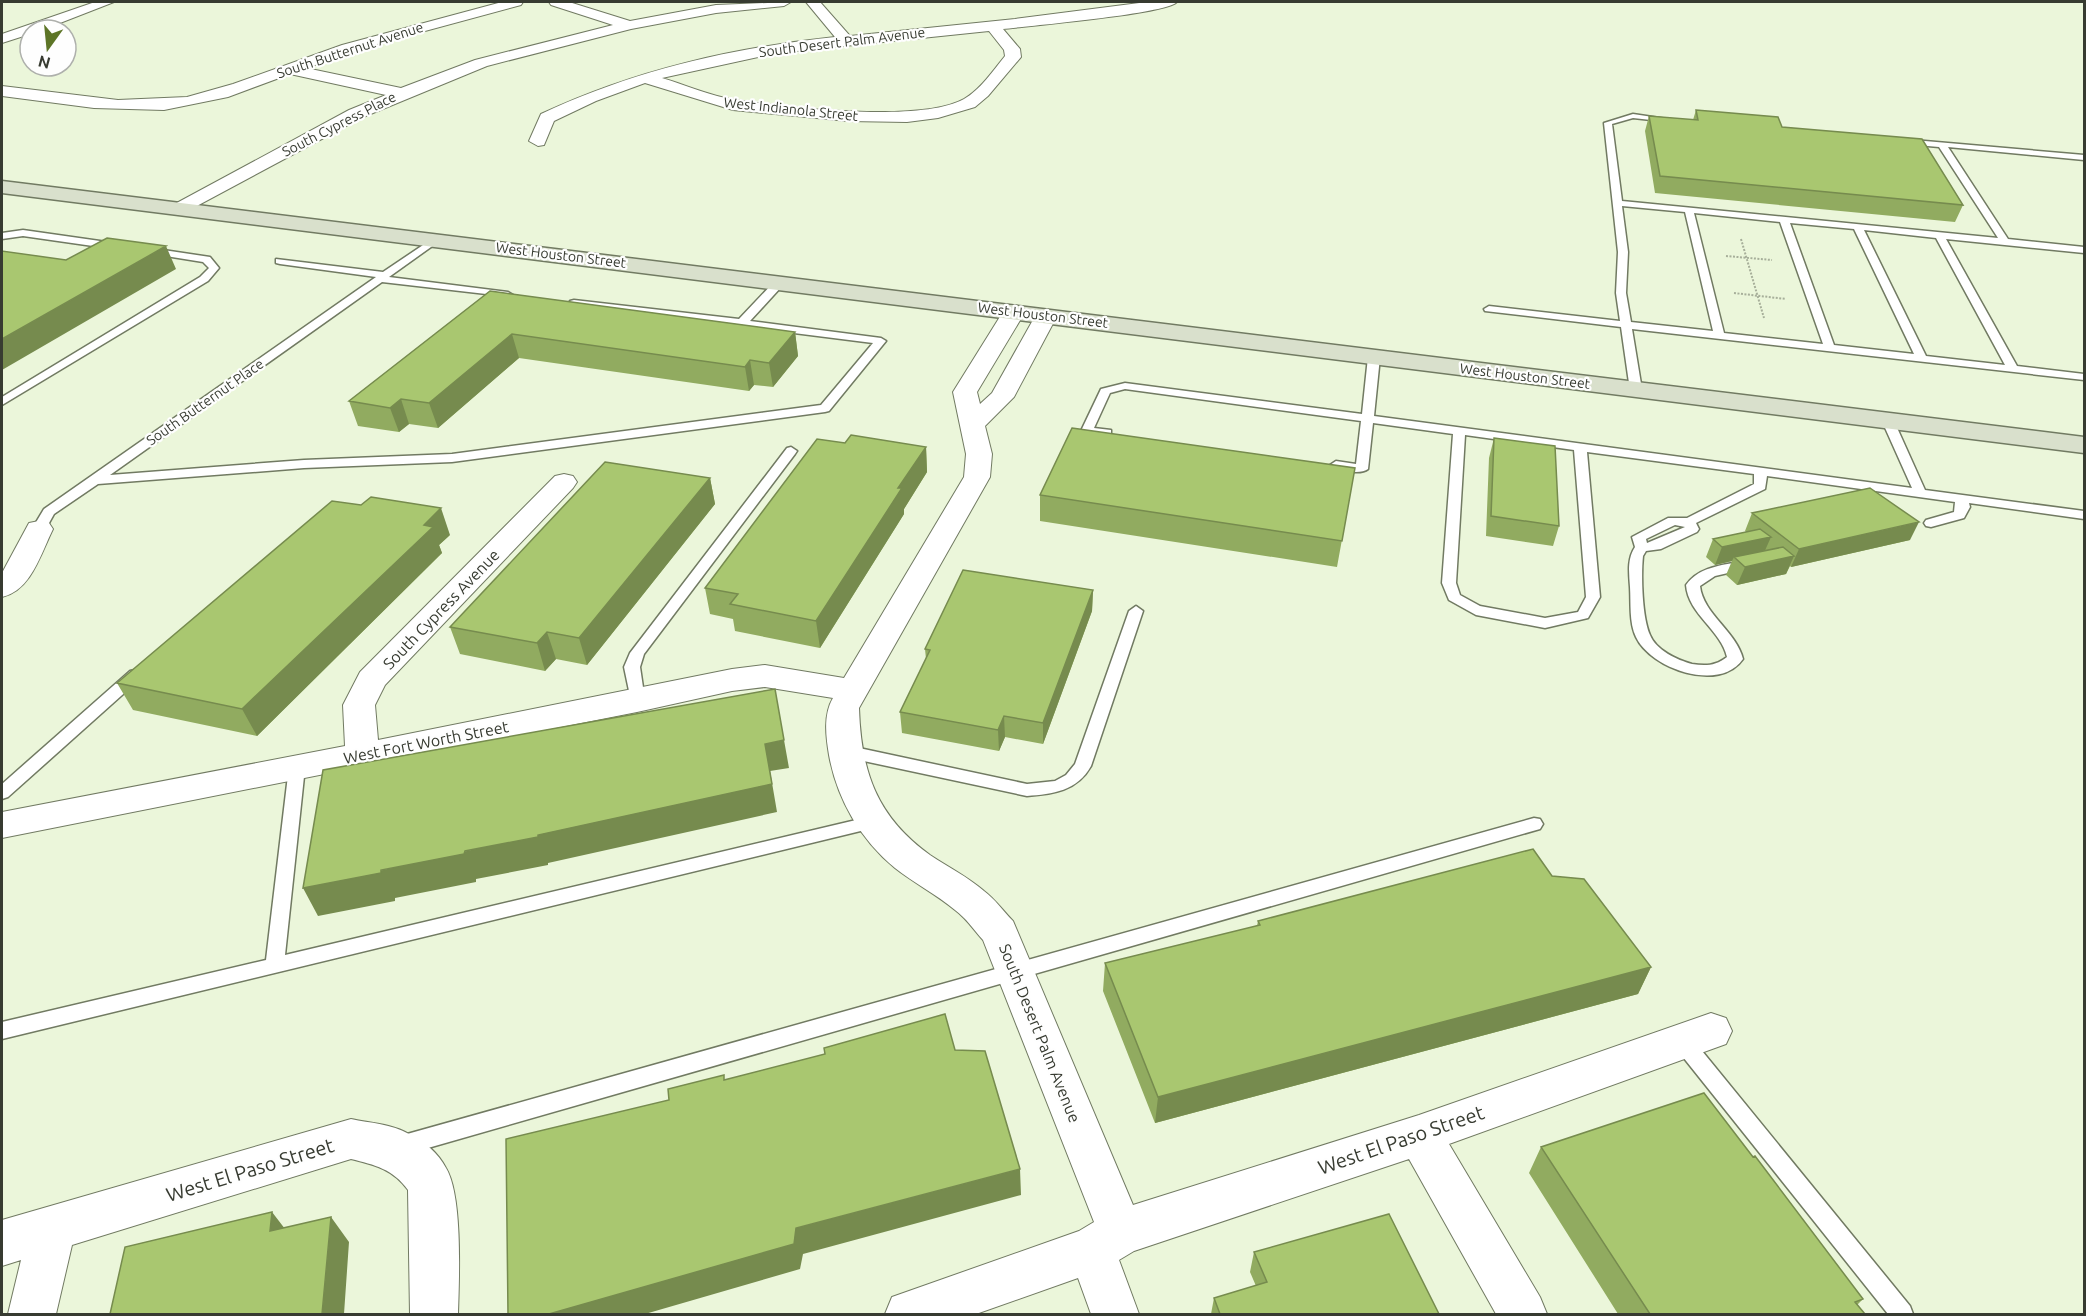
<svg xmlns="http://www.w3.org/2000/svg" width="2086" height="1316" font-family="Ubuntu,sans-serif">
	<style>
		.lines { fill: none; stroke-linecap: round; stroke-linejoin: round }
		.service-casing { stroke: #717a62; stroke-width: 3 }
		.minor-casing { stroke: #717a62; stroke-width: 2 }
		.secondary-casing { stroke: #717a62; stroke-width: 3 }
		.path { stroke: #a7af9a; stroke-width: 2; stroke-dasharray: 2 1.5; stroke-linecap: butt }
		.service { fill: #fff; fill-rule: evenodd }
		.minor { fill: #fff; fill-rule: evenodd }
		.secondary { fill: #d9e0cc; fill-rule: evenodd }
		.wall { fill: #91ab60 }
		.shaded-wall { fill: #768b4e }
		.building { fill: #a9c770; stroke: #768b4e; stroke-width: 1.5 }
		.labels { text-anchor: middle; stroke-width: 4.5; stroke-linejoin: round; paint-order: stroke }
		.far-street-label { font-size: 14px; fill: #373b31; stroke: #fefefe }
		.street-label { font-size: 16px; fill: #373b31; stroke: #fefefe }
		.near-street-label { font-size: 20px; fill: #373b31; stroke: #fefefe }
	</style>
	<rect width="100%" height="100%" fill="#ebf6da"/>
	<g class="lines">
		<!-- service casing -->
		<g class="service-casing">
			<path id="service" d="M 1633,114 L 1673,120 L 1669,122 L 1633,118 L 1612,124 L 1622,201 L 1998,238 L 1939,147 L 1905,144 L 1901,141 L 1902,139 L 2084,155 L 2084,160 L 1948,147 L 2008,239 L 2084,247 L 2084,253 L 1946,239 L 2017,366 L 2084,374 L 2084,380 L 1632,329 L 1642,390 L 1636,393 L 1630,390 L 1621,327 L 1485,311 L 1484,309 L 1489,306 L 1620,321 L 1616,293 L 1618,252 L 1604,123 ZM 1622,206 L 1685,212 L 1713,331 L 1631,322 L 1626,293 L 1628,252 ZM 1694,213 L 1780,222 L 1823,344 L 1724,333 ZM 1790,223 L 1854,229 L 1914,354 L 1834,345 ZM 1864,230 L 1936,238 L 2005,365 L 1926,356 Z
				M 23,230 L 114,243 L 119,246 L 114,249 L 23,236 L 2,239 L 2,233 Z
				M 435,237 L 440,240 L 438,242 L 389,277 L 508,292 L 513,295 L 512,297 L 382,282 L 110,475 L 304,460 L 452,454 L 821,405 L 873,343 L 570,305 L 570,301 L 574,300 L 739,319 L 775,281 L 779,280 L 784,283 L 783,285 L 750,321 L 881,338 L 886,341 L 829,411 L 825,412 L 452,462 L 304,468 L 98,484 L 54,514 L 44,532 L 34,532 L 32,529 L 44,509 L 376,277 L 280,264 L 276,263 L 276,259 L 383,272 Z
				M 150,248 L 210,257 L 219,268 L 208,281 L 2,405 L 2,397 L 200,277 L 209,268 L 203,262 L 147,253 L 145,251 Z
				M 1374,354 L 1380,357 L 1374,416 L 1912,488 L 1882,421 L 1888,417 L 1894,421 L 1925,490 L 2084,511 L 2084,519 L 1969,503 L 1970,507 L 1964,518 L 1931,527 L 1926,526 L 1924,523 L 1926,520 L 1954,512 L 1955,502 L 1767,476 L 1765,489 L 1696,523 L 1699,529 L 1697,532 L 1661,549 L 1646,551 L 1643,556 C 1641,575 1642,617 1650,635 C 1656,650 1677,660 1692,664 C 1705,666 1716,666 1727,657 C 1721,630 1688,614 1686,585 C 1700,565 1727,565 1749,560 L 1756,564 L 1754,567 L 1715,576 L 1700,586 C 1703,614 1736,631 1743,659 C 1720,693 1651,669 1636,637 C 1629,623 1631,602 1630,587 C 1629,573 1627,559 1635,547 L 1632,537 L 1668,518 L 1687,518 L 1754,484 L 1754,474 L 1587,452 L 1600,597 L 1588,618 L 1545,628 L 1476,615 L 1449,600 L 1442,583 L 1453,434 L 1373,423 L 1368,469 C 1361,475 1337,471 1330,465 L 1336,461 L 1356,464 L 1361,421 L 1125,389 L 1110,393 L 1094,428 L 1111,430 L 1111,436 L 1087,435 L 1081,431 L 1101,389 L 1125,383 L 1362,414 L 1368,357 ZM 1465,435 L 1574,450 L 1586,597 L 1578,612 L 1545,618 L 1480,606 L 1460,595 L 1456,583 ZM 1675,525 L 1685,527 L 1647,543 L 1646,539 Z
				M 791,447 L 797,451 L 795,454 L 644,654 L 640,667 L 645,701 L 637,706 L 632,705 L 624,667 L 630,653 L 787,448 Z
				M 1136,606 L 1143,611 L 1091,766 C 1077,791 1053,794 1027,796 L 845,757 L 839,755 L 837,751 L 839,747 L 845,745 L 1027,784 L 1055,781 L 1066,775 L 1075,764 L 1129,611 Z
				M 135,670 L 143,675 L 140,679 L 8,797 L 2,799 L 2,784 L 130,671 Z
				M 297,761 L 303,763 L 305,767 L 285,955 L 873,816 L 879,817 L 882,822 L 879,827 L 873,828 L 2,1039 L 2,1022 L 266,960 L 289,767 L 291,763 Z
				M 1534,818 L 1540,819 L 1543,824 L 1540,829 L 400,1156 L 393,1153 L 389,1146 L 393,1139 L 400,1136 Z
				M 1682,1032 L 1689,1035 L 1910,1306 L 1913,1314 L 1888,1314 L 1675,1047 L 1672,1041 L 1675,1035 Z"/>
		</g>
		<!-- minor casing -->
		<g class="minor-casing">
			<path id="minor" d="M 95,2 L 114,2 L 42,30 L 30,30 L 30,34 L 2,43 L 2,34 Z
				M 502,2 L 523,2 L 521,5 L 377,44 L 306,68 L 401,88 L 475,60 L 613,25 L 551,5 L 549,2 L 569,2 L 630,21 L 716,5 L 791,2 L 784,6 L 716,13 L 631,29 L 487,66 L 361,118 L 180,215 L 173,213 L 170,209 L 173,205 L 349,110 L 386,95 L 290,74 L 228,97 L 164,110 L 94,108 L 2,96 L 2,86 L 118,100 L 187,97 L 233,84 L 342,45 Z
				M 806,2 L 820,2 L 850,36 L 1015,19 L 1147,2 L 1177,2 C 1166,14 1028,26 1003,29 L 1020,49 L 1021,57 L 988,96 L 975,107 L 938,118 L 907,122 L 848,121 L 733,110 L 645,83 L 596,101 L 554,121 L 544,145 L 538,146 L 529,141 L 541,114 C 635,70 732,48 835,37 ZM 989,31 L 1004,50 L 1005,56 C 993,71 980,90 964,99 C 921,123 787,108 737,100 C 712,97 686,85 662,78 L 777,53 Z
				M 1014,305 L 1022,307 L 1025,312 L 977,392 L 980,404 L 992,393 L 1038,311 L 1054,311 L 1057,316 L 1014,397 L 985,426 L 992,454 L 990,477 L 859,708 C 861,772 877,817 930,855 C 948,867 968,877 984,891 C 995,899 1003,911 1013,921 L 1133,1205 L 1419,1115 L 1711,1013 L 1726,1018 L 1732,1031 L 1726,1044 L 1449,1144 L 1540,1297 L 1547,1314 L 1496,1314 L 1409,1159 L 1134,1251 L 1119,1260 L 1139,1314 L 1091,1314 L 1078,1278 L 976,1314 L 885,1314 L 892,1297 L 1079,1231 L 1094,1222 L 983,940 C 974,930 966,918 955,910 C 936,894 914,883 895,868 C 860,839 837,799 829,755 C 826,737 823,715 833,698 L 765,687 L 732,691 L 637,712 L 2,838 L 2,812 L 345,746 L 343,705 L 360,672 L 555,476 L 564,474 L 573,476 L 577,482 L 573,488 L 385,685 L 375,705 L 378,740 L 732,669 L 765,665 L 844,678 L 964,477 L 966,454 L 953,392 L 1006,307 Z
				M 39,521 L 49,523 L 53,529 C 41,553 31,591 2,597 L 2,573 L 29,523 Z
				M 351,1119 C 370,1123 392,1124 409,1134 C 424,1141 438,1153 446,1168 C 463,1196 459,1280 458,1314 L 410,1314 L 408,1190 C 393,1169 375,1165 351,1159 L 72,1245 L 56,1314 L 8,1314 L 21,1260 L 2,1266 L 2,1220 Z"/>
		</g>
		<!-- secondary casing -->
		<g class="secondary-casing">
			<path id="secondary" d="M 2,181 L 2084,437 L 2084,453 L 2,193 Z"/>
		</g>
		<!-- path -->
		<path class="path" d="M 1741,239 L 1764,318
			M 1726,256 L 1772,260
			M 1734,293 L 1786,299"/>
		<!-- service -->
		<use href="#service" class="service"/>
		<!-- minor -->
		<use href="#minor" class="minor"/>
		<!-- secondary -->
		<use href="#secondary" class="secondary"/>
	</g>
	<!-- wall -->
	<path class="wall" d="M 1696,110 L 1782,127 L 1963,205 L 1955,222 L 1655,193 L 1645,131 L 1649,116 L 1693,120 Z
		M 490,291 L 795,332 L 798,356 L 773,387 L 754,385 L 749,391 L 519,358 L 438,428 L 409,424 L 399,432 L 358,426 L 349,401 Z
		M 1494,438 L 1559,526 L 1553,546 L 1486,536 L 1489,458 Z
		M 845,443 L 926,447 L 927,472 L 904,509 L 904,514 L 820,648 L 735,631 L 733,619 L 710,614 L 705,588 Z
		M 1355,468 L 1337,567 L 1040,521 L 1040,495 Z
		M 710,478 L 715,504 L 587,665 L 556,659 L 545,671 L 460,654 L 450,627 Z
		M 1752,513 L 1910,540 L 1791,567 L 1790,566 L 1786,574 L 1737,585 L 1726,575 L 1732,561 L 1715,565 L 1706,557 L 1713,539 L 1746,532 L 1745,531 Z
		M 450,535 L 439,545 L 442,553 L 257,736 L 133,710 L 117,683 Z
		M 1093,590 L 1092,611 L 1043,744 L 1005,737 L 999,751 L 902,733 L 900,712 L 926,659 L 925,649 Z
		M 1552,876 L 1651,967 L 1638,994 L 1155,1123 L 1103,991 L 1105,963 L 1257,926 L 1258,921 Z
		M 1541,1147 L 1863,1299 L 1857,1305 L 1865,1314 L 1618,1314 L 1529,1173 Z
		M 1254,1252 L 1439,1314 L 1211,1314 L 1214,1298 L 1256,1286 L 1250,1272 Z"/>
	<!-- shaded-wall -->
	<path class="shaded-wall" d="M 166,246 L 176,269 L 2,370 L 2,339 Z
		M 795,332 L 798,356 L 773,387 L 769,363 Z
		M 512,334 L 519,358 L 438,428 L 429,403 Z
		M 750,360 L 754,385 L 749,391 L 745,367 Z
		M 401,399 L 409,424 L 399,432 L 390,408 Z
		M 926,447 L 927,472 L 904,509 L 904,514 L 820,648 L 816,621 L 898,488 Z
		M 710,478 L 715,504 L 587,665 L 579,638 Z
		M 441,508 L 450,535 L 439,545 L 442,553 L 257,736 L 242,709 Z
		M 1919,522 L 1910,540 L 1791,567 L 1799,549 Z
		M 1771,537 L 1763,555 L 1734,557 L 1732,561 L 1715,565 L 1722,547 Z
		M 1794,556 L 1786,574 L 1737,585 L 1745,567 Z
		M 1093,590 L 1092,611 L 1043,744 L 1043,723 Z
		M 547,632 L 556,659 L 545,671 L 537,643 Z
		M 1004,716 L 1005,737 L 999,751 L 998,730 Z
		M 784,740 L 789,768 L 770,771 L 777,812 L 548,863 L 548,865 L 476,879 L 476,882 L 395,898 L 395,901 L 318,916 L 303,888 L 538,835 L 765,744 Z
		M 1651,967 L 1638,994 L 1155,1123 L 1158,1097 Z
		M 1020,1169 L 1021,1195 L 803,1254 L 800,1269 L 645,1314 L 549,1314 L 796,1228 Z
		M 272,1212 L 292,1238 L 270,1231 Z
		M 331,1217 L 349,1242 L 344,1314 L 322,1314 Z"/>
	<!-- building -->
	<path class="building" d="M 1696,110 L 1778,117 L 1782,127 L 1922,139 L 1963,205 L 1660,176 L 1649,116 L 1698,120 Z
		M 107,238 L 166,246 L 2,339 L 2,251 L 66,260 Z
		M 490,291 L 795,332 L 769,363 L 750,360 L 745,367 L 512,334 L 429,403 L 401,399 L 390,408 L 349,401 Z
		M 1072,428 L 1355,468 L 1342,541 L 1040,495 Z
		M 851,435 L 926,447 L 898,488 L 902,488 L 816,621 L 730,604 L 738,594 L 705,588 L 817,439 L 845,443 Z
		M 1494,438 L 1555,446 L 1559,526 L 1491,516 Z
		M 605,462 L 710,478 L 579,638 L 547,632 L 537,643 L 450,627 Z
		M 1870,488 L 1919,522 L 1799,549 L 1752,513 Z
		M 371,497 L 441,508 L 424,525 L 433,527 L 242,709 L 117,683 L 332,501 L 361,505 Z
		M 1760,529 L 1771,537 L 1722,547 L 1713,539 Z
		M 1783,547 L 1794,556 L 1745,567 L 1734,557 Z
		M 963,570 L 1093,590 L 1043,723 L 1004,716 L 998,730 L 900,712 L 930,650 L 925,649 Z
		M 775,689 L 784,740 L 765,744 L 772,784 L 538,835 L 538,837 L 465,851 L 464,854 L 381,870 L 381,873 L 303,888 L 323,770 Z
		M 1533,849 L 1552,876 L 1584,879 L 1651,967 L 1158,1097 L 1105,963 L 1260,925 L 1258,921 Z
		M 945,1014 L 955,1050 L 985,1051 L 1020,1169 L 796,1228 L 794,1244 L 549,1314 L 508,1314 L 506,1139 L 669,1100 L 668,1089 L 724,1075 L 724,1080 L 825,1054 L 824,1048 Z
		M 1704,1093 L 1753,1157 L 1755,1156 L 1863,1299 L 1855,1302 L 1865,1314 L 1650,1314 L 1541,1147 Z
		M 272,1212 L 270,1231 L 331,1217 L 322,1314 L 110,1314 L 125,1247 Z
		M 1389,1214 L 1439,1314 L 1220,1314 L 1214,1298 L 1267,1282 L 1254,1252 Z"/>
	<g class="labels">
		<!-- far-street labels -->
		<g class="far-street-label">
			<text transform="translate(842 42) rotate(-7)" y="5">South Desert Palm Avenue</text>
			<text transform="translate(350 50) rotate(-18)" y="5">South Butternut Avenue</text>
			<text transform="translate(791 109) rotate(6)" y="5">West Indianola Street</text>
			<text transform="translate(339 124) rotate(-27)" y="5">South Cypress Place</text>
			<text transform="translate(561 255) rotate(7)" y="5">West Houston Street</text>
			<text transform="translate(1043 315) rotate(7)" y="5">West Houston Street</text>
			<text transform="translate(1525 376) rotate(7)" y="5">West Houston Street</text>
			<text transform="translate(205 402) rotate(-35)" y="5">South Butternut Place</text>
		</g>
		<!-- street labels -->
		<g class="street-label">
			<text transform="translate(441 609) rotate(-46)" y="6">South Cypress Avenue</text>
			<text transform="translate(426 742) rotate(-11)" y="6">West Fort Worth Street</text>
			<text transform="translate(1040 1033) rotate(68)" y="6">South Desert Palm Avenue</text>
		</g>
		<!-- near-street labels -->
		<g class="near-street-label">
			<text transform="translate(1401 1140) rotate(-19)" y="7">West El Paso Street</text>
			<text transform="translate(250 1170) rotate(-17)" y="7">West El Paso Street</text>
		</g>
	</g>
	<!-- border -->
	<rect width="2086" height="1316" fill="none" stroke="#373b31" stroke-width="6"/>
	<!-- north arrow -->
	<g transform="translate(48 48) rotate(195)"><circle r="28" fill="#fefefe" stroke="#aeb0ac" stroke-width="1.5"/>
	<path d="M0-4.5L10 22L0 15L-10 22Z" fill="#5d7527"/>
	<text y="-9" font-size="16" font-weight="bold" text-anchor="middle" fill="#373b31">N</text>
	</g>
</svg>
